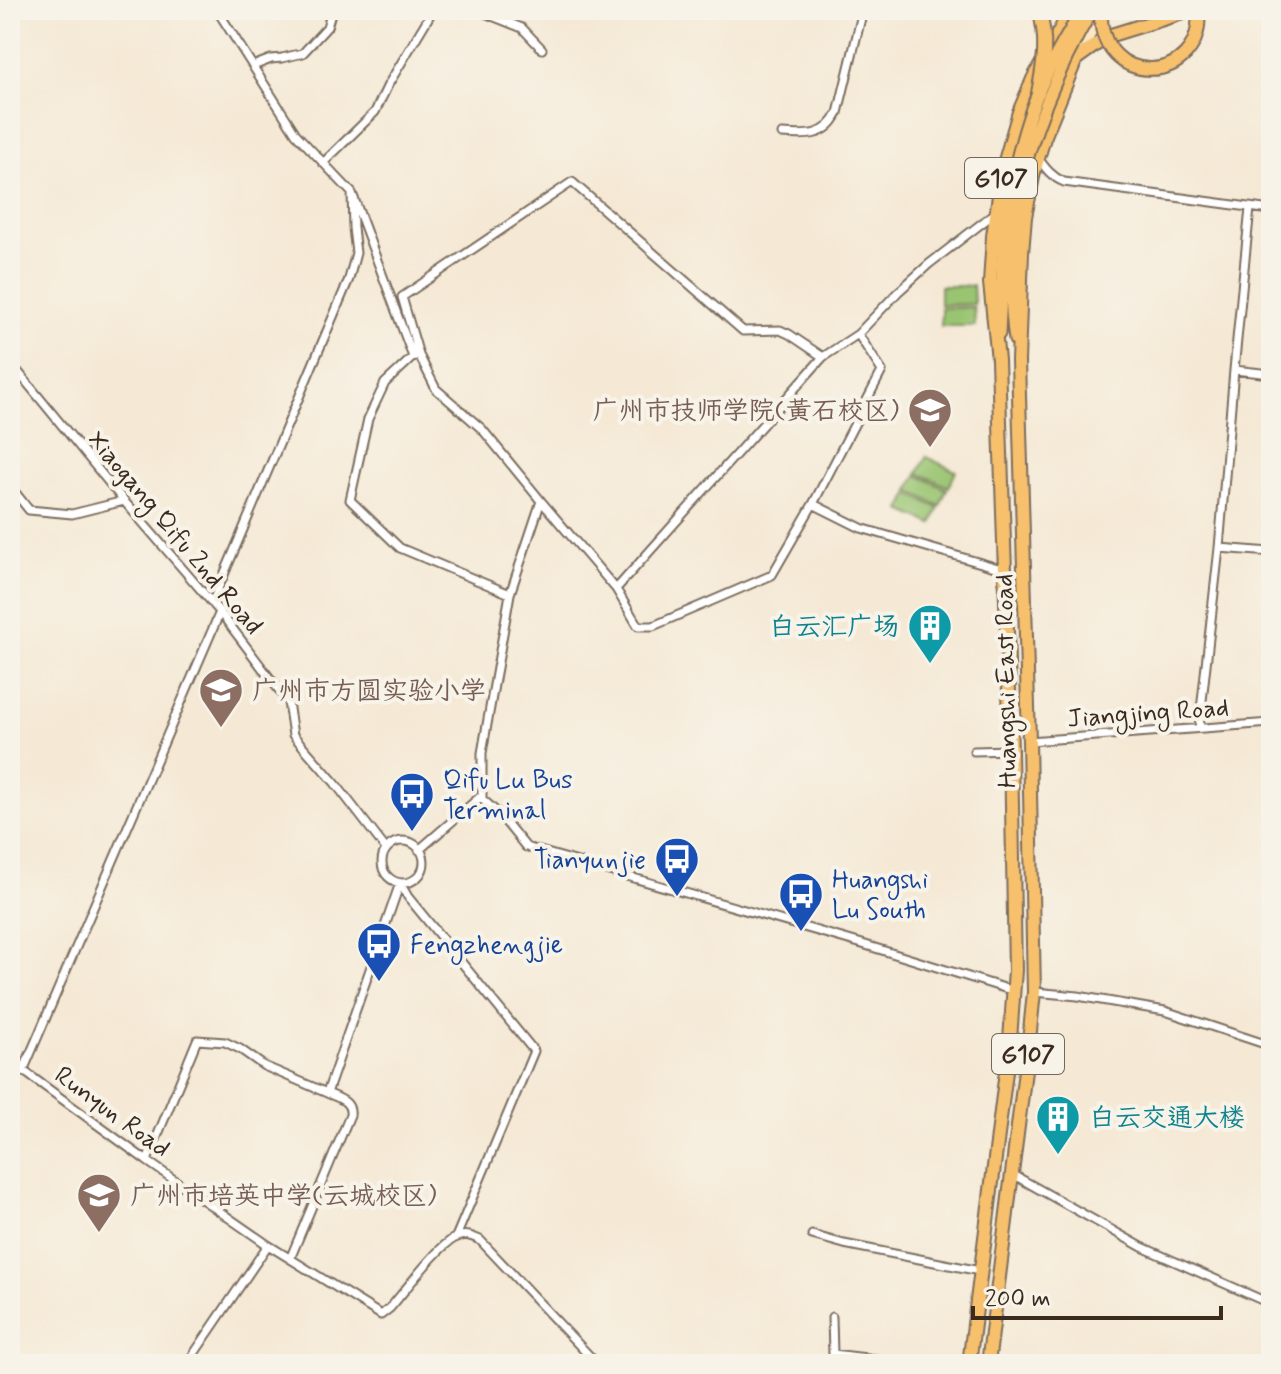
<svg xmlns="http://www.w3.org/2000/svg" width="1281" height="1374" font-family="Mynerve,'LXGW WenKai TC',sans-serif">
	<style>
		.green { fill: #99c471; stroke: #6a7748; stroke-width: 2 }
		.lines { fill: none; stroke-linecap: round; stroke-linejoin: round }
		.minor-casing { stroke: #7c6d5e; stroke-width: 11 }
		.secondary-casing { stroke: #7c6d5e; stroke-width: 14 }
		.primary-casing { stroke: #7c6d5e; stroke-width: 15 }
		.trunk-casing { stroke: #7c6d5e; stroke-width: 16 }
		.motorway-casing { stroke: #7c6d5e; stroke-width: 16 }
		.minor { stroke: #fff; stroke-width: 7 }
		.secondary { stroke: #fce6c4; stroke-width: 10 }
		.primary { stroke: #f7c06c; stroke-width: 11 }
		.trunk { stroke: #f7c06c; stroke-width: 12 }
		.motorway { stroke: #f7c06c; stroke-width: 12 }
		.primary-bridge-casing { stroke: #7c6d5e; stroke-width: 15; stroke-linecap: butt }
		.trunk-bridge-casing { stroke: #7c6d5e; stroke-width: 16; stroke-linecap: butt }
		.primary-bridge { stroke: #f7c06c; stroke-width: 11 }
		.trunk-bridge { stroke: #f7c06c; stroke-width: 12 }
		.labels { text-anchor: middle; stroke-width: 8; stroke-linejoin: round; paint-order: stroke }
		.shield { fill: #f7f3e8; stroke: #73665b; stroke-width: 2 }
		.shield-label { font-size: 24px; font-weight: bold; fill: #3b2a1e }
		.education-label { font-size: 26px; fill: #785e54; stroke: #f7f3e8; text-anchor: start }
		.street-label { font-size: 26px; fill: #3b2a1e; stroke: #f7f3e8 }
		.culture-label { font-size: 26px; fill: #0d838f; stroke: #f7f3e8; text-anchor: end }
		.transit-label { font-size: 26px; fill: #164399; stroke: #f7f3e8; text-anchor: start }
	</style>
	<rect width="100%" height="100%" fill="#f7f3e8"/>
	<filter id="ink" filterUnits="userSpaceOnUse"><feTurbulence type="fractalNoise" baseFrequency=".0125" numOctaves="2"/><feDisplacementMap in="SourceGraphic" scale="16" xChannelSelector="R" yChannelSelector="G"/><feConvolveMatrix kernelMatrix="1 2 1 2 8 2 1 2 1" color-interpolation-filters="sRGB"/></filter>
	<filter id="wash" filterUnits="userSpaceOnUse"><feTurbulence type="fractalNoise" baseFrequency=".006" numOctaves="4" result="noise"/><feDisplacementMap in="SourceGraphic" scale="32" xChannelSelector="R" yChannelSelector="G"/><feGaussianBlur stdDeviation="1.8" result="paint"/><feColorMatrix in="noise" values="0 0 0 0 0 0 0 0 0 0 0 0 0 0 0 0 0 1.4 0 .05"/><feComposite in="paint" operator="in"/></filter>
	<g filter="url(#wash)">
		<rect width="100%" height="100%" fill="#f5e9d5"/>
		<!-- green -->
		<path class="green" d="M 940,286 L 973,286 L 974,304 L 940,305 Z
			M 974,307 L 975,326 L 941,326 L 941,308 Z
			M 926,457 L 956,471 L 949,487 L 918,473 Z
			M 917,475 L 947,489 L 940,506 L 909,491 Z
			M 909,494 L 939,508 L 932,524 L 901,510 Z"/>
	</g>
	<g filter="url(#ink)">
		<g class="lines">
			<!-- minor casing -->
			<g class="minor-casing">
				<path id="minor" d="M 217,10 L 296,134 L 352,193 L 413,357
					M 477,10 L 522,28 L 542,49
					M 253,66 L 271,59 L 282,58 L 303,53 L 327,27 L 332,10
					M 782,134 C 806,136 827,137 838,113 L 863,10
					M 1038,158 C 1046,169 1052,177 1064,182 L 1271,210
					M 323,163 L 375,112 L 388,85 L 433,10
					M 419,355 L 436,389 L 482,429 L 541,501 L 510,594 L 482,753 L 482,798
					M 10,362 L 124,501 L 220,612 L 288,702 L 293,735 L 335,783 L 386,849
					M 1234,370 L 1271,374
					M 10,486 L 29,510 L 72,514 L 124,501
					M 541,501 L 616,589 L 638,626 L 653,626 L 772,575 L 813,504 L 882,371 L 858,334
					M 813,504 L 861,528 L 1005,570
					M 1219,548 L 1271,552
					M 616,589 L 823,357 L 858,334 L 898,292 L 929,264 L 995,213
					M 510,594 L 400,548 L 350,500 L 368,419 L 385,383 L 413,357 L 419,355 L 402,297 L 572,182 L 743,331 L 780,330 L 789,334 L 823,357
					M 212,603 L 349,279 L 356,253 L 353,228 L 352,193
					M 1199,728 L 1219,548 L 1234,370 L 1250,208
					M 1029,741 L 1271,723
					M 974,751 L 1011,750
					M382 862a21 21 0 1 1 42 0a21 21 0 1 1-42 0Z
					M 419,850 L 480,797 L 499,814 L 526,847 L 859,943 L 1014,991
					M 400,883 L 408,897 L 534,1051 L 456,1237
					M 1034,992 L 1078,996 L 1165,1011 L 1271,1046
					M 10,1061 L 147,1161 L 268,1245 L 381,1315 L 390,1308 C 404,1292 438,1246 455,1238 C 464,1233 471,1236 480,1240 L 597,1364
					M 23,1071 L 220,612
					M 147,1161 L 197,1040 L 225,1042 L 240,1049 L 264,1066 L 327,1093
					M 1012,1174 L 1142,1247 L 1271,1304
					M 812,1235 L 844,1244 L 980,1271
					M 290,1259 L 350,1115 C 352,1101 338,1098 327,1093 L 400,883
					M 832,1317 L 833,1354 L 917,1364
					M 187,1364 L 268,1245"/>
			</g>
			<!-- secondary casing -->
			<g class="secondary-casing">
				<path id="secondary" d="M 1077,57 L 1103,12"/>
			</g>
			<!-- primary casing -->
			<g class="primary-casing">
				<path id="primary" d="M 999,334 L 1004,233 L 1009,195
					M 1015,340 C 1008,292 1011,244 1018,196"/>
			</g>
			<!-- trunk casing -->
			<g class="trunk-casing">
				<path id="trunk" d="M 969,1364 L 1010,1040 L 1015,970 L 1011,750 L 1001,453 L 998,360 L 990,283 L 993,236 L 1003,168 L 1019,112 L 1033,79 L 1071,10
					M 988,1364 L 1030,1031 L 1034,992 L 1029,741 L 1018,361 L 1022,253 L 1025,217 L 1034,172 L 1044,138 L 1076,59 L 1108,36 L 1192,10"/>
			</g>
			<!-- motorway casing -->
			<g class="motorway-casing">
				<path id="motorway" d="M 1241,10 L 1271,17"/>
			</g>
			<!-- minor -->
			<use href="#minor" class="minor"/>
			<!-- secondary -->
			<use href="#secondary" class="secondary"/>
			<!-- primary -->
			<use href="#primary" class="primary"/>
			<!-- trunk -->
			<use href="#trunk" class="trunk"/>
			<!-- motorway -->
			<use href="#motorway" class="motorway"/>
			<!-- primary-bridge casing -->
			<g class="primary-bridge-casing">
				<path id="primary-bridge" d="M 1009,195 C 1016,161 1024,126 1038,93 C 1050,64 1066,37 1082,10
					M 1018,196 C 1032,129 1058,69 1092,10"/>
			</g>
			<!-- trunk-bridge casing -->
			<g class="trunk-bridge-casing">
				<path id="trunk-bridge" d="M 1101,10 C 1097,90 1206,87 1198,10
					M 1038,93 C 1044,62 1048,40 1039,10"/>
			</g>
			<!-- primary-bridge -->
			<use href="#primary-bridge" class="primary-bridge"/>
			<!-- trunk-bridge -->
			<use href="#trunk-bridge" class="trunk-bridge"/>
		</g>
	</g>
	<!-- icons -->
	<defs>
		<g id="university-pin" transform="scale(2.3)"><path d="M0 17L-7.5 6A9.5 9.5 0 1 1 7.5 6Z" fill="#8d6e63" stroke="#f7f3e8"/><path d="M0-5L7-2L0 1L-7-2ZM-4 1L0 2.5L4 1V4Q0 6-4 4Z" fill="#fff"/></g>
		<g id="building-pin" transform="scale(2.3)"><path d="M0 17L-7.5 6A9.5 9.5 0 1 1 7.5 6Z" fill="#0f9aa8" stroke="#f7f3e8"/><path d="M-4-6H4V6H1V3H-1V6H-4ZM-2.5-4.3h1.7v1.8h-1.7ZM.8-4.3h1.7v1.8H.8ZM-2.5-1h1.7V.8h-1.7ZM.8-1h1.7V.8H.8Z" fill="#fff"/></g>
		<g id="school-pin" transform="scale(2.3)"><path d="M0 17L-7.5 6A9.5 9.5 0 1 1 7.5 6Z" fill="#8d6e63" stroke="#f7f3e8"/><path d="M0-5L7-2L0 1L-7-2ZM-4 1L0 2.5L4 1V4Q0 6-4 4Z" fill="#fff"/></g>
		<g id="bus-pin" transform="scale(2.3)"><path d="M0 17L-7.5 6A9.5 9.5 0 1 1 7.5 6Z" fill="#1a4fb4" stroke="#f7f3e8"/><path d="M-5-6H5V4H4V6H2V4H-2V6H-4V4H-5ZM-3.5-4V0h7V-4ZM-3.5 1.2v1.5H-2V1.2ZM2 1.2v1.5H3.5V1.2Z" fill="#fff"/></g>
	</defs>
	<g fill-rule="evenodd">
		<use href="#university-pin" x="930" y="410"/>
		<use href="#building-pin" x="930" y="626"/>
		<use href="#school-pin" x="221" y="690"/>
		<use href="#bus-pin" x="412" y="794"/>
		<use href="#bus-pin" x="677" y="859"/>
		<use href="#bus-pin" x="801" y="894"/>
		<use href="#bus-pin" x="379" y="944"/>
		<use href="#building-pin" x="1058" y="1117"/>
		<use href="#school-pin" x="99" y="1195"/>
	</g>
	<g class="labels">
		<!-- shield labels -->
		<g class="shield">
			<rect x="965" y="158" width="72" height="40" rx="6"/>
			<rect x="992" y="1034" width="72" height="40" rx="6"/>
		</g>
		<g class="shield-label">
			<text x="1001" y="186">G107</text>
			<text x="1028" y="1062">G107</text>
		</g>
		<!-- education labels -->
		<g class="education-label">
			<text x="899" y="419" text-anchor="end">广州市技师学院(黄石校区)</text>
			<text x="252" y="699">广州市方圆实验小学</text>
			<text x="130" y="1204">广州市培英中学(云城校区)</text>
		</g>
		<!-- street labels -->
		<g class="street-label">
			<text transform="translate(176 532) rotate(50)" y="9">Xiaogang Qifu 2nd Road</text>
			<text transform="translate(1005 681) rotate(-91)" y="9">Huangshi East Road</text>
			<text transform="translate(1148 712) rotate(-4)" y="9">Jiangjing Road</text>
			<text transform="translate(113 1111) rotate(36)" y="9">Runyun Road</text>
		</g>
		<!-- culture labels -->
		<g class="culture-label">
			<text x="899" y="635">白云汇广场</text>
			<text x="1089" y="1126" text-anchor="start">白云交通大楼</text>
		</g>
		<!-- transit labels -->
		<g class="transit-label">
			<text x="443" y="788">Qifu Lu Bus<tspan x="443" dy="30">Terminal</tspan></text>
			<text x="646" y="868" text-anchor="end">Tianyunjie</text>
			<text x="832" y="888">Huangshi<tspan x="832" dy="30">Lu South</tspan></text>
			<text x="410" y="953">Fengzhengjie</text>
		</g>
	</g>
	<!-- margin -->
	<rect width="1281" height="1374" fill="none" stroke="#f7f3e8" stroke-width="40"/>
	<!-- scale -->
	<path d="M973 1306v12h248v-12" fill="none" stroke="#3b2a1e" stroke-width="4"/>
	<text x="985" y="1306" font-size="24" fill="#3b2a1e" stroke="#f7f3e8" stroke-width="6" paint-order="stroke">200 m</text>
</svg>
